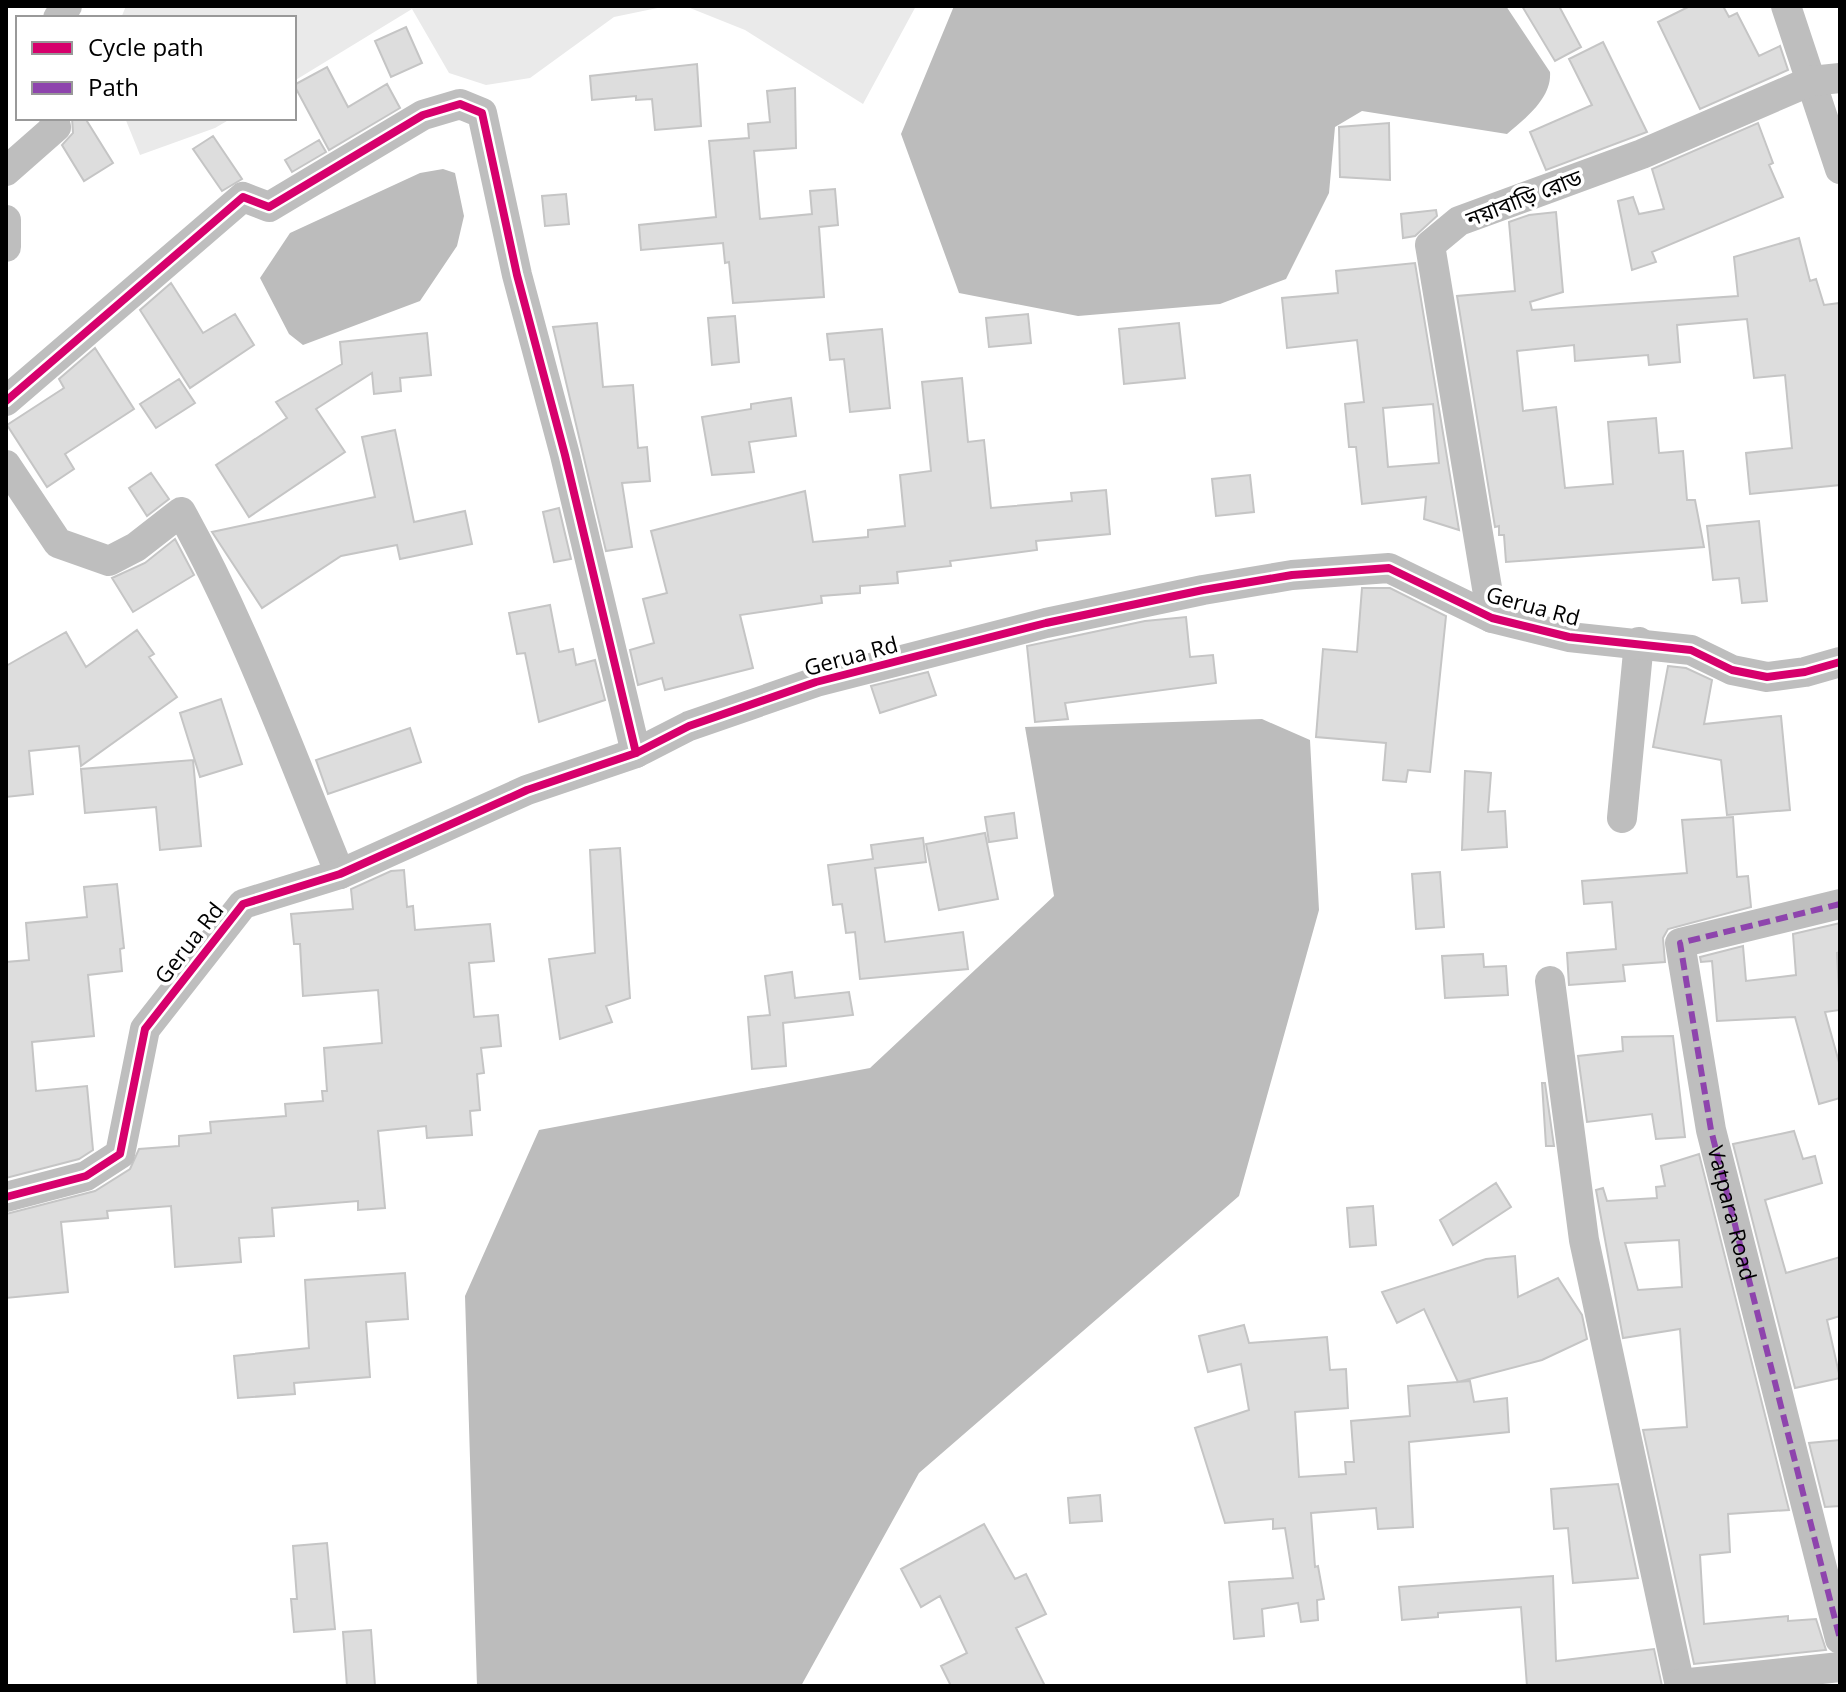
<svg xmlns="http://www.w3.org/2000/svg" width="1846" height="1692" font-family="'Open Sans','Noto Sans Bengali',sans-serif">
	<style>
		.green { fill: #eaeaea }
		.water { fill: #bcbcbc }
		.building { fill: #ddd; stroke: #c5c5c5; stroke-width: 2; fill-rule: evenodd }
		.lines { fill: none; stroke-linecap: round; stroke-linejoin: round }
		.street { stroke: #bebebe; stroke-width: 30 }
		.quiet { stroke: #8e44ad; stroke-width: 6; stroke-dasharray: 12 6; stroke-linecap: butt }
		.cycleway-casing { stroke: #fff; stroke-width: 13 }
		.cycleway { stroke: #d6006c; stroke-width: 8 }
		.labels { text-anchor: middle; stroke-width: 7; stroke-linejoin: round; paint-order: stroke }
		.street-label { font-size: 22px; fill: #000; stroke: #fff }
	</style>
	<rect width="100%" height="100%" fill="#fff"/>
	<!-- green -->
	<path class="green" d="M 126,6 L 667,6 L 614,17 L 530,78 L 486,85 L 449,73 L 412,9 L 294,81 L 294,18 L 121,18 Z
		M 685,6 L 916,6 L 863,104 L 745,30 Z
		M 125,118 L 232,118 L 215,128 L 140,155 Z"/>
	<!-- water -->
	<path class="water" d="M 954,6 L 1506,6 L 1550,72 C 1552,98 1526,118 1507,134 L 1362,111 L 1335,127 L 1329,193 L 1286,279 L 1220,304 L 1078,316 L 959,293 L 901,134 Z
		M 443,169 L 455,173 L 464,216 L 457,246 L 420,301 L 303,345 L 289,334 L 260,278 L 290,233 L 420,173 Z
		M 1262,719 L 1310,740 L 1319,910 L 1239,1196 L 919,1473 L 801,1686 L 477,1686 L 465,1296 L 539,1130 L 870,1068 L 1054,896 L 1025,727 Z"/>
	<!-- building -->
	<path class="building" d="M 1522,6 L 1559,6 L 1581,47 L 1555,61 Z
		M 1690,6 L 1723,6 L 1729,17 L 1737,13 L 1759,56 L 1780,46 L 1788,70 L 1700,109 L 1658,22 Z
		M 406,27 L 422,63 L 391,77 L 375,41 Z
		M 1603,42 L 1647,132 L 1546,170 L 1530,132 L 1592,105 L 1569,59 Z
		M 697,64 L 701,126 L 655,130 L 652,99 L 636,100 L 636,96 L 592,100 L 590,76 Z
		M 327,67 L 348,107 L 387,84 L 400,108 L 329,150 L 294,85 Z
		M 795,88 L 796,148 L 754,151 L 760,219 L 812,214 L 810,191 L 835,189 L 838,225 L 819,227 L 824,297 L 733,303 L 729,262 L 725,263 L 723,243 L 641,250 L 639,225 L 716,217 L 709,141 L 749,138 L 748,124 L 770,122 L 767,91 Z
		M 72,118 L 85,118 L 113,163 L 84,181 L 62,145 L 73,133 Z
		M 1389,123 L 1390,180 L 1340,177 L 1339,127 Z
		M 1758,123 L 1773,163 L 1769,165 L 1783,197 L 1652,252 L 1656,262 L 1632,270 L 1618,201 L 1633,197 L 1639,214 L 1664,209 L 1652,169 Z
		M 213,136 L 242,179 L 222,191 L 193,149 Z
		M 319,140 L 326,152 L 292,172 L 285,160 Z
		M 566,194 L 569,224 L 545,226 L 542,196 Z
		M 1436,210 L 1437,216 L 1415,236 L 1403,238 L 1401,214 Z
		M 1556,212 L 1563,292 L 1530,302 L 1532,310 L 1738,296 L 1734,257 L 1799,238 L 1810,281 L 1816,279 L 1824,305 L 1840,303 L 1840,485 L 1750,494 L 1746,453 L 1792,448 L 1785,375 L 1754,378 L 1747,319 L 1677,325 L 1680,362 L 1649,365 L 1648,355 L 1575,361 L 1574,345 L 1517,351 L 1523,411 L 1556,407 L 1565,488 L 1613,484 L 1608,422 L 1656,418 L 1659,453 L 1683,451 L 1687,500 L 1695,500 L 1704,547 L 1506,562 L 1504,535 L 1499,535 L 1499,526 L 1495,527 L 1457,296 L 1515,291 L 1509,222 L 1529,215 Z
		M 1415,263 L 1459,530 L 1424,519 L 1426,497 L 1362,504 L 1356,447 L 1349,447 L 1345,404 L 1364,402 L 1357,340 L 1287,348 L 1282,298 L 1338,293 L 1336,271 ZM 1433,404 L 1439,463 L 1388,467 L 1383,408 Z
		M 171,283 L 203,333 L 235,314 L 254,345 L 190,388 L 140,310 Z
		M 1028,314 L 1031,343 L 989,347 L 986,318 Z
		M 735,316 L 739,362 L 712,365 L 708,318 Z
		M 597,323 L 603,387 L 633,385 L 638,448 L 647,447 L 650,481 L 622,483 L 632,547 L 606,551 L 553,327 Z
		M 1179,323 L 1185,378 L 1124,384 L 1119,329 Z
		M 882,329 L 890,408 L 850,412 L 844,359 L 830,360 L 827,334 Z
		M 427,333 L 431,375 L 400,378 L 401,391 L 374,394 L 372,373 L 316,409 L 345,452 L 249,517 L 216,465 L 287,418 L 276,402 L 342,364 L 340,342 Z
		M 95,348 L 134,409 L 65,454 L 74,469 L 47,487 L 7,425 L 64,388 L 59,379 Z
		M 962,378 L 968,442 L 984,440 L 991,508 L 1072,501 L 1071,493 L 1106,490 L 1110,534 L 1036,541 L 1037,550 L 950,561 L 951,566 L 897,572 L 898,583 L 860,586 L 860,593 L 821,596 L 822,603 L 740,615 L 753,668 L 665,690 L 662,678 L 638,685 L 630,650 L 654,643 L 643,599 L 667,593 L 651,531 L 805,491 L 813,542 L 868,537 L 868,530 L 905,526 L 900,475 L 931,471 L 922,382 Z
		M 179,379 L 195,403 L 156,428 L 140,404 Z
		M 791,398 L 796,436 L 749,442 L 754,472 L 712,475 L 702,417 L 751,409 L 751,404 Z
		M 395,430 L 414,522 L 465,511 L 472,544 L 400,559 L 397,545 L 341,556 L 262,608 L 212,532 L 375,497 L 362,437 Z
		M 151,473 L 169,499 L 147,516 L 129,488 Z
		M 1250,475 L 1254,512 L 1216,516 L 1212,479 Z
		M 559,508 L 571,559 L 554,562 L 543,512 Z
		M 1759,521 L 1767,601 L 1742,603 L 1739,578 L 1713,580 L 1707,526 Z
		M 175,539 L 194,575 L 133,612 L 112,578 L 145,563 Z
		M 1362,588 L 1390,588 L 1446,616 L 1430,772 L 1408,770 L 1406,782 L 1383,780 L 1386,743 L 1316,737 L 1323,649 L 1357,652 Z
		M 550,605 L 559,652 L 573,649 L 576,665 L 595,660 L 605,700 L 539,722 L 525,653 L 517,654 L 509,613 Z
		M 1186,617 L 1190,657 L 1213,655 L 1216,683 L 1065,703 L 1068,719 L 1035,722 L 1027,646 L 1145,621 Z
		M 137,630 L 154,654 L 149,657 L 177,697 L 81,766 L 79,746 L 29,751 L 33,794 L 6,797 L 6,666 L 66,632 L 86,667 Z
		M 1668,666 L 1686,668 L 1712,680 L 1704,724 L 1781,716 L 1790,810 L 1727,815 L 1721,760 L 1653,747 Z
		M 928,672 L 936,695 L 880,713 L 871,686 Z
		M 221,699 L 242,764 L 200,777 L 180,713 Z
		M 410,728 L 421,762 L 328,794 L 316,760 Z
		M 193,760 L 201,846 L 160,850 L 156,807 L 85,813 L 81,769 Z
		M 1465,771 L 1491,773 L 1488,812 L 1505,811 L 1507,847 L 1462,850 Z
		M 1014,813 L 1017,838 L 989,842 L 985,817 Z
		M 1733,817 L 1737,877 L 1748,876 L 1751,907 L 1668,929 L 1663,938 L 1665,962 L 1623,965 L 1625,981 L 1569,985 L 1567,953 L 1616,949 L 1612,902 L 1584,904 L 1582,881 L 1687,873 L 1682,820 Z
		M 985,833 L 998,899 L 939,910 L 926,844 Z
		M 923,838 L 926,862 L 875,868 L 885,942 L 963,932 L 968,969 L 860,979 L 855,932 L 846,933 L 842,904 L 833,905 L 828,865 L 873,859 L 871,845 Z
		M 620,848 L 630,998 L 606,1006 L 612,1022 L 560,1039 L 549,959 L 595,953 L 590,850 Z
		M 404,870 L 407,907 L 413,906 L 415,930 L 490,924 L 494,961 L 469,963 L 474,1017 L 498,1015 L 501,1046 L 481,1048 L 484,1073 L 477,1074 L 480,1110 L 470,1111 L 472,1135 L 427,1138 L 426,1126 L 378,1131 L 385,1208 L 358,1210 L 358,1201 L 272,1208 L 274,1236 L 239,1238 L 241,1262 L 175,1267 L 171,1206 L 107,1211 L 108,1218 L 61,1222 L 68,1292 L 6,1298 L 6,1214 L 95,1191 L 130,1169 L 139,1149 L 179,1146 L 179,1136 L 211,1133 L 210,1122 L 286,1116 L 285,1104 L 323,1101 L 322,1091 L 327,1091 L 324,1048 L 382,1043 L 378,990 L 303,996 L 300,944 L 294,944 L 291,914 L 353,909 L 351,889 L 391,871 Z
		M 1440,872 L 1444,927 L 1416,929 L 1412,874 Z
		M 117,884 L 124,948 L 120,949 L 122,971 L 88,975 L 94,1036 L 32,1042 L 36,1091 L 87,1086 L 93,1150 L 79,1159 L 6,1178 L 6,962 L 29,960 L 26,923 L 87,917 L 84,887 Z
		M 1840,923 L 1840,952 L 1837,953 L 1840,1010 L 1825,1012 L 1840,1066 L 1840,1098 L 1819,1104 L 1795,1017 L 1717,1021 L 1712,961 L 1701,962 L 1700,957 L 1743,946 L 1746,981 L 1796,975 L 1793,934 Z
		M 1483,954 L 1484,967 L 1506,966 L 1508,995 L 1445,998 L 1442,956 Z
		M 792,972 L 795,998 L 849,992 L 853,1015 L 783,1023 L 786,1066 L 752,1069 L 748,1017 L 770,1015 L 765,976 Z
		M 1673,1036 L 1685,1137 L 1656,1139 L 1652,1114 L 1587,1122 L 1578,1056 L 1623,1051 L 1622,1037 Z
		M 1542,1083 L 1545,1083 L 1554,1146 L 1546,1146 Z
		M 1794,1131 L 1803,1159 L 1815,1156 L 1822,1183 L 1765,1200 L 1786,1273 L 1840,1257 L 1840,1316 L 1827,1320 L 1840,1378 L 1795,1388 L 1733,1144 Z
		M 1699,1154 L 1789,1510 L 1728,1514 L 1730,1552 L 1700,1555 L 1704,1624 L 1788,1616 L 1788,1621 L 1816,1619 L 1826,1650 L 1694,1664 L 1643,1430 L 1687,1427 L 1680,1329 L 1623,1338 L 1596,1190 L 1603,1188 L 1607,1201 L 1657,1198 L 1656,1187 L 1665,1186 L 1661,1166 ZM 1679,1240 L 1682,1287 L 1638,1290 L 1625,1243 Z
		M 1496,1183 L 1511,1207 L 1453,1245 L 1440,1220 Z
		M 1373,1206 L 1376,1245 L 1350,1247 L 1347,1208 Z
		M 1515,1256 L 1518,1297 L 1558,1278 L 1582,1315 L 1587,1339 L 1542,1360 L 1458,1382 L 1424,1309 L 1397,1323 L 1382,1292 L 1486,1259 Z
		M 405,1273 L 408,1319 L 366,1322 L 370,1377 L 294,1383 L 295,1394 L 238,1398 L 234,1356 L 309,1348 L 305,1280 Z
		M 1244,1325 L 1249,1343 L 1327,1337 L 1330,1370 L 1346,1369 L 1348,1408 L 1295,1412 L 1299,1477 L 1346,1474 L 1345,1462 L 1354,1462 L 1351,1421 L 1410,1416 L 1408,1386 L 1470,1381 L 1474,1402 L 1507,1398 L 1509,1432 L 1409,1442 L 1413,1527 L 1378,1529 L 1376,1508 L 1311,1513 L 1315,1567 L 1318,1566 L 1324,1599 L 1317,1600 L 1318,1620 L 1301,1622 L 1298,1603 L 1262,1609 L 1264,1636 L 1234,1639 L 1229,1582 L 1293,1578 L 1285,1528 L 1273,1529 L 1273,1519 L 1225,1523 L 1195,1428 L 1249,1410 L 1241,1364 L 1208,1372 L 1199,1336 Z
		M 1840,1440 L 1840,1506 L 1825,1507 L 1809,1443 Z
		M 1618,1484 L 1638,1578 L 1573,1583 L 1568,1528 L 1554,1529 L 1551,1489 Z
		M 1100,1495 L 1102,1521 L 1070,1523 L 1068,1498 Z
		M 984,1524 L 1015,1579 L 1026,1574 L 1046,1614 L 1016,1628 L 1045,1686 L 951,1686 L 941,1666 L 967,1653 L 940,1596 L 921,1607 L 901,1569 Z
		M 327,1543 L 335,1629 L 294,1632 L 291,1599 L 297,1599 L 293,1546 Z
		M 1553,1576 L 1556,1661 L 1654,1649 L 1662,1686 L 1527,1686 L 1521,1607 L 1438,1613 L 1438,1617 L 1402,1620 L 1399,1587 Z
		M 371,1630 L 375,1686 L 347,1686 L 343,1632 Z"/>
	<g class="lines">
		<!-- street -->
		<g class="street">
			<path d="M 1786,6 L 1840,169"/>
			<path d="M 58,18 L 67,6"/>
			<path d="M 6,171 L 56,127 L 54,118"/>
			<path d="M 6,220 L 6,247"/>
			<path d="M 6,401 L 243,197 L 269,207 L 423,115 L 460,104 L 482,113 L 517,275 L 565,455 L 636,753"/>
			<path d="M 6,465 L 58,543 L 109,561 L 136,547 L 181,512 C 245,627 290,752 340,874"/>
			<path d="M 1492,618 L 1430,245 L 1459,221 L 1642,154 L 1811,81 L 1840,78"/>
			<path d="M 1622,818 L 1639,642"/>
			<path id="s1" d="M 1840,904 L 1680,943 L 1711,1130 L 1840,1639"/>
			<path d="M 1550,981 L 1584,1240 L 1680,1686"/>
			<path d="M 6,1197 L 86,1176 L 120,1154 L 145,1029 L 243,904 L 340,874 L 527,790 L 636,753 L 689,726 L 816,682 L 1046,623 L 1203,590 L 1292,575 L 1389,568 L 1492,618 L 1569,637 L 1691,650 L 1732,670 L 1767,677 L 1805,672 L 1840,662"/>
			<path d="M 1680,1684 L 1840,1667"/>
		</g>
		<!-- quiet -->
		<path class="quiet" d="M 1840,904 L 1680,943 L 1711,1130 L 1840,1639"/>
		<!-- cycleway casing -->
		<g class="cycleway-casing">
			<path id="cycleway" d="M 6,401 L 243,197 L 269,207 L 423,115 L 460,104 L 482,113 L 517,275 L 565,455 L 636,753
				M 6,1197 L 86,1176 L 120,1154 L 145,1029 L 243,904 L 340,874 L 527,790 L 636,753 L 689,726 L 816,682 L 1046,623 L 1203,590 L 1292,575 L 1389,568 L 1492,618 L 1569,637 L 1691,650 L 1732,670 L 1767,677 L 1805,672 L 1840,662"/>
		</g>
		<!-- cycleway -->
		<use href="#cycleway" class="cycleway"/>
	</g>
	<g class="labels">
		<!-- street labels -->
		<g class="street-label">
			<text transform="translate(1524 198) rotate(-21)" y="8">নয়াবাড়ি রোড</text>
			<text transform="translate(1533 606) rotate(15)" y="8">Gerua Rd</text>
			<text transform="translate(851 656) rotate(-15)" y="8">Gerua Rd</text>
			<text transform="translate(189 943) rotate(-52)" y="8">Gerua Rd</text>
			<text dy="8" stroke="none"><textPath href="#s1" startOffset="440">Vatpara Road</textPath></text>
		</g>
	</g>
	<!-- border -->
	<rect width="1846" height="1692" fill="none" stroke="#000000" stroke-width="16"/>
	<!-- legend -->
	<rect x="16" y="16" width="280" height="104" fill="#ffffff" stroke="#999999" stroke-width="2"/>
	<rect x="32" y="42" width="40" height="12" fill="#d6006c" stroke="#999999" stroke-width="2"/>
	<text x="88" y="56" font-size="24" fill="#000000">Cycle path</text>
	<rect x="32" y="82" width="40" height="12" fill="#8e44ad" stroke="#999999" stroke-width="2"/>
	<text x="88" y="96" font-size="24" fill="#000000">Path</text>
</svg>
